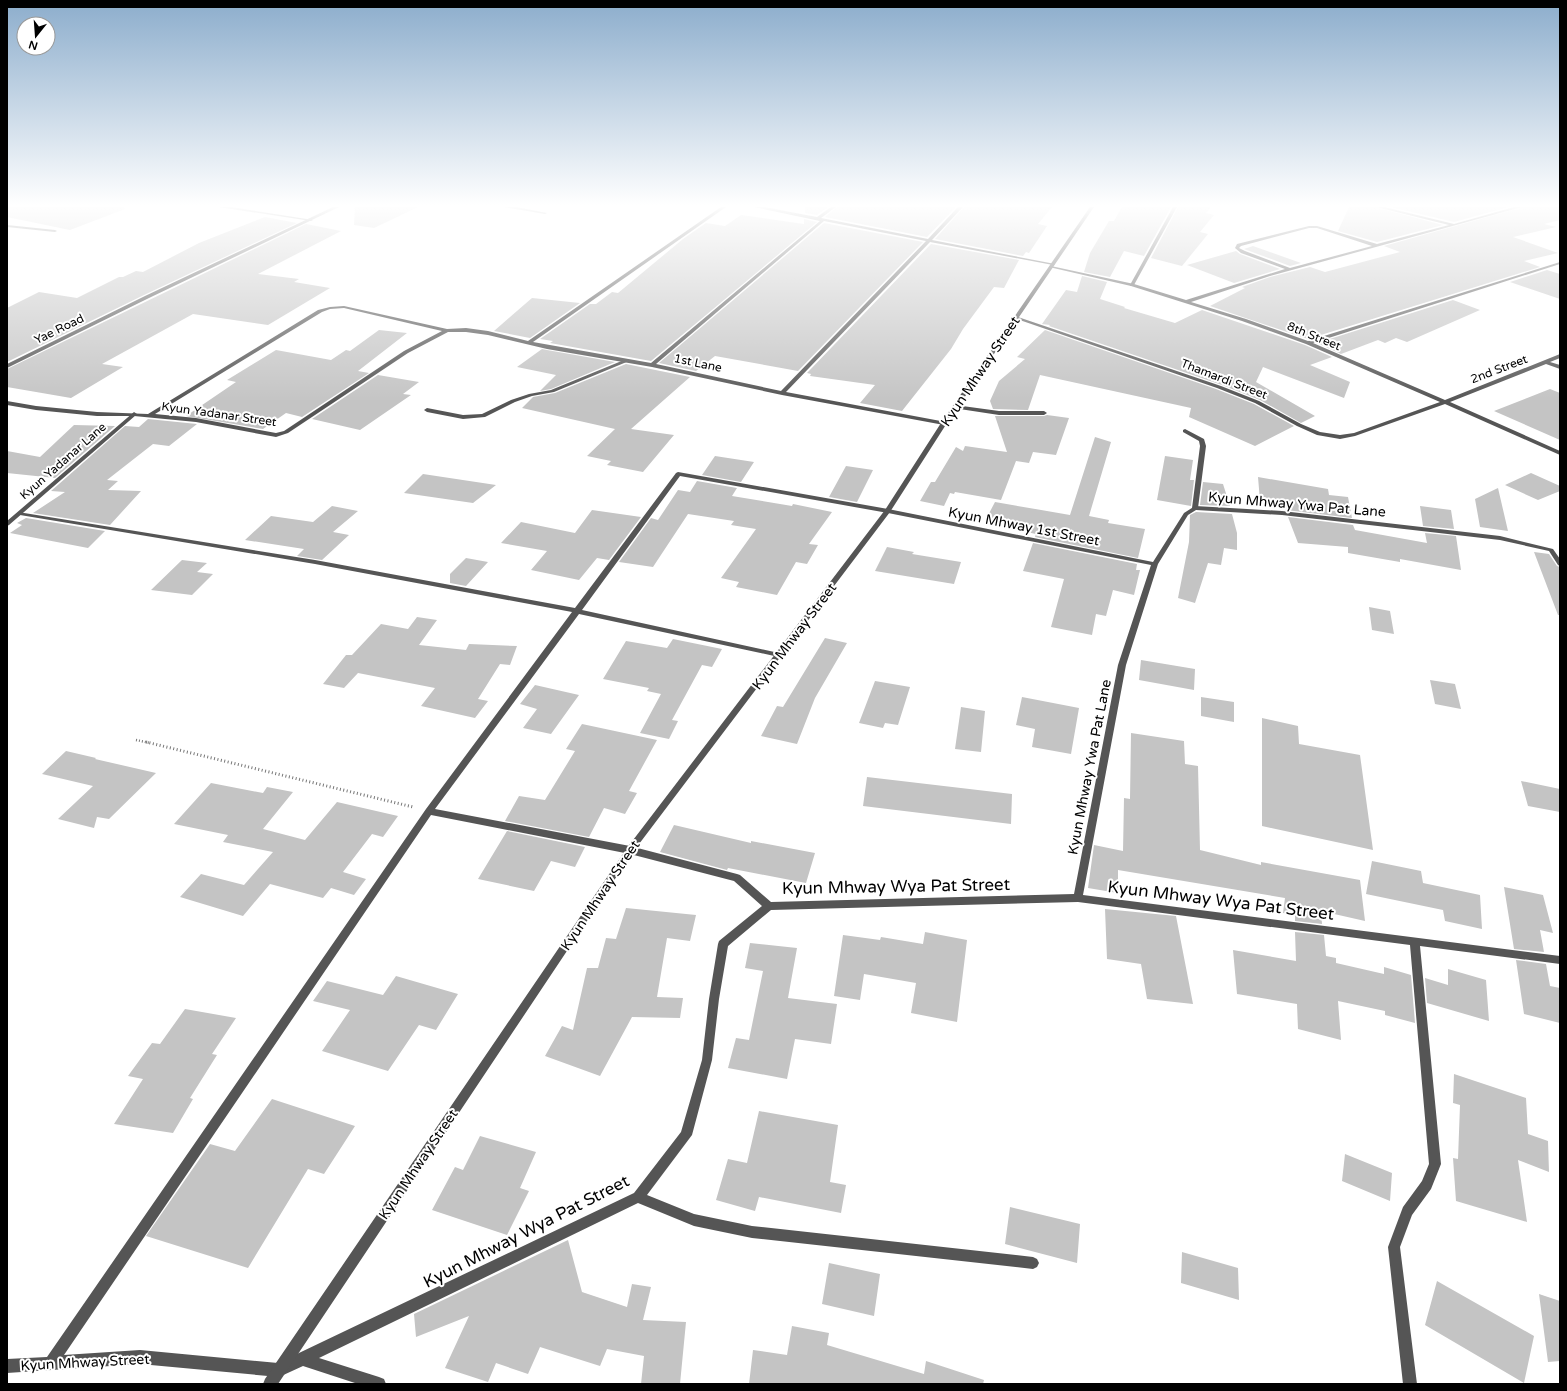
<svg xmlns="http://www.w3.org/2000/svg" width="1567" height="1391" font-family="'Varela Round',sans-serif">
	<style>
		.building { fill: #c4c4c4 }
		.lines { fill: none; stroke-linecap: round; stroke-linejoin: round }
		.path-far1 { stroke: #777; stroke-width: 2.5; stroke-dasharray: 1 2; stroke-linecap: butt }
		.path { stroke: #777; stroke-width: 3; stroke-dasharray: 1 2.5; stroke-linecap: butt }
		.service { fill: #555; fill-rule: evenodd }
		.minor { fill: #555; fill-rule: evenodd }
		.tertiary { fill: #555; fill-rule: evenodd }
		.labels { text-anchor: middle; stroke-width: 4; stroke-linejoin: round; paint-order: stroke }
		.far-street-label { font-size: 12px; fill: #000; stroke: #fff }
		.street-label { font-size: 14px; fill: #000; stroke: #fff }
		.near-street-label { font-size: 17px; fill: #000; stroke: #fff }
	</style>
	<rect width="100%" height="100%" fill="#fff"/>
	<!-- building -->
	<path class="building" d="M 7,207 L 124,207 L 125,209 L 70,230 L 7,217 Z
		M 355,207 L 418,207 L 374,228 L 354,225 Z
		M 805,207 L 828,207 L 817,215 L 805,213 Z
		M 837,207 L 956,207 L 927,237 L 825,217 Z
		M 964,207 L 1052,207 L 1038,224 L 1047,226 L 1029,253 L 1026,252 L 1023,256 L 935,239 Z
		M 1122,207 L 1171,207 L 1144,256 L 1124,251 L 1110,277 L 1084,272 L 1090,253 L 1106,226 L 1109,221 L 1114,221 Z
		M 1178,207 L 1211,207 L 1206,213 L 1214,215 L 1200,232 L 1208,234 L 1182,266 L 1151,258 Z
		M 1349,207 L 1375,207 L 1443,225 L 1377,242 L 1338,231 Z
		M 1391,207 L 1508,207 L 1454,222 Z
		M 1523,207 L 1560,207 L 1560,220 L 1544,224 L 1556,227 L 1513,237 L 1558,253 L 1524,261 L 1540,267 L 1308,339 L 1210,306 L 1245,288 L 1242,287 L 1270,277 L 1310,267 L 1325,272 L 1400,252 L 1384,246 Z
		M 741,215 L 804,224 L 804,219 L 817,222 L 651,361 L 550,343 L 553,341 L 540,339 L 590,304 L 596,304 L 612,292 L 618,293 L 683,239 L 706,223 L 725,226 Z
		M 265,217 L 297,223 L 144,295 L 7,362 L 7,308 L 39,292 L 77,298 L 119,277 L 123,277 L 136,271 L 143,272 L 199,243 Z
		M 824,223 L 923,242 L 798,371 L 715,356 L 696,371 L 659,363 Z
		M 306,224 L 341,231 L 258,274 L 299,279 L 294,282 L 330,288 L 268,325 L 193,314 L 102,364 L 123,367 L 71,398 L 7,387 L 7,369 Z
		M 931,244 L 1019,260 L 1004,288 L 994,287 L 963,329 L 951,349 L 902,411 L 860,403 L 875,385 L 810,376 L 811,374 L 807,373 Z
		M 1253,246 L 1301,263 L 1290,266 L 1244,249 Z
		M 1236,251 L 1240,254 L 1280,269 L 1234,283 L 1187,265 Z
		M 1547,270 L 1560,274 L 1560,299 L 1510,282 Z
		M 1082,276 L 1107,282 L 1100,299 L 1125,307 L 1124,308 L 1175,323 L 1202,310 L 1305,345 L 1332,357 L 1310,365 L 1350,382 L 1344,398 L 1263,367 L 1256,382 L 1315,416 L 1301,423 L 1260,400 L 1222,385 L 1049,326 L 1050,325 L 1042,324 L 1066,290 L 1077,292 Z
		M 532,298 L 580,303 L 530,338 L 494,331 Z
		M 1453,300 L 1480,310 L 1407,342 L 1396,338 L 1385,343 L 1378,340 L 1341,354 L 1317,343 Z
		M 379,330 L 407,333 L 358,371 L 369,373 L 302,417 L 286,413 L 263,429 L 186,416 L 236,382 L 227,380 L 276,350 L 331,360 L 346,350 L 350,351 Z
		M 1045,330 L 1216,389 L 1254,404 L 1294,426 L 1255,446 L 1189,417 L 1191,408 L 1040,375 L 1028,410 L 993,409 L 990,401 L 999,381 L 1025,359 L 1017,357 Z
		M 542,349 L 547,350 L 615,362 L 551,389 L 540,391 L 556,375 L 517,367 Z
		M 626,364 L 690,377 L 631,429 L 674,435 L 643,472 L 607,465 L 611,461 L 587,456 L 615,429 L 522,408 L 533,397 L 555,393 Z
		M 378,375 L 419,382 L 403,394 L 411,395 L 360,430 L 312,419 Z
		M 1550,389 L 1560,393 L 1560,440 L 1494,411 Z
		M 1047,415 L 1069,418 L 1056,455 L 1033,452 L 1029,463 L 1016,461 L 1001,500 L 955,492 L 954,494 L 950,493 L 944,506 L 920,501 L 931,482 L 935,482 L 956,447 L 963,451 L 965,446 L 1007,452 L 995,416 L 1044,416 Z
		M 148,419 L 197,424 L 169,446 L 153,444 L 107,480 L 118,481 L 108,490 L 141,491 L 110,525 L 33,513 L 65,492 L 51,491 L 125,426 L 139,427 Z
		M 74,425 L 115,426 L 55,478 L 7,473 L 7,451 L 40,457 Z
		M 1095,437 L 1111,442 L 1089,516 L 1109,520 L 1108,523 L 1145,529 L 1138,558 L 1035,537 L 1036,534 L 984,523 L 995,502 L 1070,515 Z
		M 715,456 L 754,462 L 741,482 L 702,475 Z
		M 1165,456 L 1193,460 L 1190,480 L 1194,480 L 1191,506 L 1157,500 Z
		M 846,466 L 873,470 L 857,502 L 829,497 Z
		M 1531,473 L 1560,486 L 1560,491 L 1538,500 L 1505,485 Z
		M 423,474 L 496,485 L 473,503 L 404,493 Z
		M 1258,477 L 1328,489 L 1329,495 L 1348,497 L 1352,518 L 1286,510 L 1283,504 L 1260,501 Z
		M 697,481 L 737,488 L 732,496 L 792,506 L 793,504 L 832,512 L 809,544 L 818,545 L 807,564 L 796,562 L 777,595 L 736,587 L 739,582 L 721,578 L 756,529 L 731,525 L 734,521 L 688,514 L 653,567 L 619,562 L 651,518 L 658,520 L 678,490 L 690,492 Z
		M 1203,482 L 1223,484 L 1230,506 L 1200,505 Z
		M 1498,488 L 1508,531 L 1480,527 L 1475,499 Z
		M 332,506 L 358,511 L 333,532 L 349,535 L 322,560 L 297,556 L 304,549 L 245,540 L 271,516 L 313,522 Z
		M 1420,506 L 1451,510 L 1454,529 L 1423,526 Z
		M 592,510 L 641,517 L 609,560 L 597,558 L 579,580 L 531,570 L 547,551 L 501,543 L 521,522 L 575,533 Z
		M 1196,512 L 1232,514 L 1237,533 L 1237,550 L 1224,548 L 1221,565 L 1208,563 L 1195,603 L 1178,598 L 1189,542 L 1190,515 Z
		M 1288,517 L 1353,525 L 1355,530 L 1427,543 L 1425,533 L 1456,536 L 1461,570 L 1400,559 L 1400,562 L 1348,553 L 1348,547 L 1298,543 Z
		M 26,518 L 105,531 L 88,548 L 10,533 L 22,525 L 17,523 Z
		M 1033,543 L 1137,564 L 1136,570 L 1140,570 L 1134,595 L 1113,590 L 1106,616 L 1096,614 L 1092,635 L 1051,627 L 1064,579 L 1023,571 Z
		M 887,547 L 914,552 L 912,554 L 961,562 L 954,584 L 875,571 Z
		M 1534,552 L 1549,554 L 1557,566 L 1560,567 L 1560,615 L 1558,615 Z
		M 466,558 L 488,562 L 466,586 L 450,583 L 450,574 Z
		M 182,560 L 207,563 L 197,572 L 213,574 L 192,595 L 151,590 Z
		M 1369,607 L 1390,611 L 1394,634 L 1372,630 Z
		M 417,617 L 437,620 L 419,645 L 466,650 L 469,644 L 517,646 L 510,665 L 500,664 L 478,699 L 488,701 L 475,718 L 421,706 L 435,688 L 358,673 L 344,688 L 323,684 L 346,655 L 352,655 L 381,624 L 408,629 Z
		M 825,638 L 847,643 L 815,698 L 797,744 L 761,736 L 777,706 L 783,707 Z
		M 673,639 L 722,649 L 712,667 L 702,665 L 672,720 L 678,721 L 669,739 L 640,733 L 661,694 L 647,691 L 649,688 L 603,679 L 626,641 L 667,648 Z
		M 1141,660 L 1195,669 L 1194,690 L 1139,680 Z
		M 1430,680 L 1455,684 L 1461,709 L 1435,704 Z
		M 875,681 L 910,687 L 898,725 L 885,723 L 883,728 L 859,723 Z
		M 535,685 L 579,695 L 551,734 L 523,728 L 537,709 L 520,704 Z
		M 1022,697 L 1079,708 L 1071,754 L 1032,747 L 1035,729 L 1016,725 Z
		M 1201,697 L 1234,702 L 1234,722 L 1201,716 Z
		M 961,707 L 985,711 L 981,752 L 955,749 Z
		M 1262,718 L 1298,726 L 1299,744 L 1360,755 L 1373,850 L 1262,826 Z
		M 582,724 L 657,740 L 629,791 L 637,793 L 625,814 L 604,808 L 589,837 L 505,821 L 519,796 L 545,800 L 575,751 L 566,749 Z
		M 1131,733 L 1184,741 L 1185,764 L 1198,766 L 1200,850 L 1261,865 L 1261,862 L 1360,880 L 1365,921 L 1321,911 L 1322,924 L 1295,921 L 1295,915 L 1283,913 L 1285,898 L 1118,870 L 1118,893 L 1088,888 L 1094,845 L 1123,851 L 1124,798 L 1130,799 Z
		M 66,751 L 96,758 L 95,759 L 156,773 L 109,819 L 97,817 L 94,828 L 58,819 L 93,786 L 42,774 Z
		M 867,777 L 1012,794 L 1011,824 L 863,806 Z
		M 1521,781 L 1560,789 L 1560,812 L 1528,806 Z
		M 211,783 L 263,793 L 267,787 L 293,792 L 263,829 L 305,840 L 337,802 L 398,816 L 383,837 L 372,834 L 343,872 L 366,879 L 354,895 L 331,888 L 323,898 L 270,884 L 243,916 L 180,897 L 201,874 L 244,885 L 273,852 L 223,842 L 228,835 L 174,824 Z
		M 674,825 L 751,843 L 751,841 L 815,853 L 806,883 L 728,868 L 727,870 L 660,852 Z
		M 507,831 L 585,847 L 575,867 L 551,861 L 534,891 L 478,879 Z
		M 1372,861 L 1421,871 L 1423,883 L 1480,895 L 1482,929 L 1445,921 L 1443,910 L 1366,894 Z
		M 1504,887 L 1543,895 L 1553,933 L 1540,930 L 1544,952 L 1514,949 Z
		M 626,908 L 696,915 L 690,941 L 667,938 L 657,997 L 683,998 L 680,1018 L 632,1017 L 600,1076 L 545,1056 L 562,1026 L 573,1030 L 587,968 L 598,968 L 606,938 L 616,939 Z
		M 1105,909 L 1176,916 L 1193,1004 L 1147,999 L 1141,964 L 1107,959 Z
		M 925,932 L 967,940 L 957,1022 L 911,1013 L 916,983 L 864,974 L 860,1000 L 834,996 L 843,935 L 880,940 L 881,937 L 923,944 Z
		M 1295,932 L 1324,935 L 1326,956 L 1336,958 L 1336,963 L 1384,974 L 1384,967 L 1411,975 L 1415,1023 L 1385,1015 L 1385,1011 L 1338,1001 L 1341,1040 L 1298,1029 L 1297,1004 L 1237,994 L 1233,950 L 1296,961 Z
		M 750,943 L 797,948 L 788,998 L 837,1004 L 831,1044 L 795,1039 L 787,1079 L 728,1068 L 736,1038 L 749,1040 L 763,971 L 745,968 Z
		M 1516,960 L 1546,964 L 1550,986 L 1560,988 L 1560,1023 L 1524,1014 Z
		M 1448,969 L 1486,980 L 1489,1021 L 1427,1003 L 1425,978 L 1448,985 Z
		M 396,976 L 458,994 L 436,1030 L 419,1025 L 388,1071 L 322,1051 L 350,1010 L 313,1001 L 327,981 L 383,995 Z
		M 185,1009 L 236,1018 L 212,1054 L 217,1055 L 190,1098 L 193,1099 L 173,1133 L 114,1124 L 143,1079 L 128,1076 L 152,1043 L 160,1044 Z
		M 1454,1074 L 1526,1098 L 1528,1134 L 1548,1141 L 1549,1172 L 1518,1160 L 1527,1222 L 1456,1201 L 1453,1158 L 1458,1159 L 1460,1105 L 1453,1103 Z
		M 272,1099 L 355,1126 L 324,1174 L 308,1169 L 248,1268 L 146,1236 L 210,1144 L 235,1151 Z
		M 759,1111 L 838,1125 L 830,1182 L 846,1185 L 841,1213 L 759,1197 L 755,1211 L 716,1200 L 728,1159 L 747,1163 Z
		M 480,1136 L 536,1152 L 520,1188 L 529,1191 L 507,1235 L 432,1210 L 455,1167 L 463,1170 Z
		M 1345,1154 L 1392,1173 L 1390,1201 L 1342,1181 Z
		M 1010,1207 L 1080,1224 L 1077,1263 L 1005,1244 Z
		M 568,1240 L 582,1292 L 627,1307 L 632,1284 L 651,1287 L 643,1320 L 686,1322 L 680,1384 L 641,1384 L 644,1356 L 607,1349 L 600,1366 L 540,1347 L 528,1374 L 496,1363 L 488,1382 L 445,1368 L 469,1316 L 416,1337 L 414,1314 Z
		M 1182,1252 L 1238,1268 L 1239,1300 L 1181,1283 Z
		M 829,1263 L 880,1274 L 874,1316 L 822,1304 Z
		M 1437,1281 L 1534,1336 L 1524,1383 L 1425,1325 Z
		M 1539,1294 L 1560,1301 L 1560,1361 L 1548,1362 Z
		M 792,1326 L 829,1333 L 827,1345 L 924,1374 L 926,1361 L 984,1380 L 983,1384 L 749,1384 L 753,1350 L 787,1355 Z"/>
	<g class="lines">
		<!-- path-far1 -->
		<path class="path-far1" d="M 136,740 L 150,743"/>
		<!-- path -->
		<path class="path" d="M 146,742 L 413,807"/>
		<!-- service -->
		<path class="service" d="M 504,207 L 516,207 L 547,213 L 545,214 Z
			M 1173,207 L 1177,207 L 1134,285 L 1130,286 L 1130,285 Z
			M 7,225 L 55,230 L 57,231 L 55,232 L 7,227 Z
			M 624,360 L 629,361 L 554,392 L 532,396 L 515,402 L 485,417 L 463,419 L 427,412 L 424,410 L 427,408 L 463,415 L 482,414 L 511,400 L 529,394 L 551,390 Z
			M 955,405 L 999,411 L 1044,411 L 1047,413 L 1044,415 L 999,415 L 953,408 L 952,407 Z
			M 134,412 L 137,414 L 136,415 L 9,525 L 7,526 L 7,521 Z
			M 1185,429 L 1204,439 L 1206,446 L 1198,508 L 1195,510 L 1192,508 L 1200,446 L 1199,441 L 1183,432 L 1183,430 Z"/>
		<!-- minor -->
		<path class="minor" d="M 219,207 L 231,207 L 313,220 L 311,221 Z
			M 721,207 L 726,207 L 533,342 L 651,363 L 820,221 L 754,207 L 764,207 L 817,217 L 831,207 L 836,207 L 821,218 L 928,239 L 958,207 L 963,207 L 932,240 L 1055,264 L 1053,265 L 930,242 L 786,392 L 946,422 L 946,424 L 944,425 L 782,395 L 652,367 L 547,349 L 488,335 L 466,332 L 448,332 L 408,353 L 288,433 L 276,437 L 196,422 L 134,416 L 97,416 L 36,410 L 7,405 L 7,401 L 36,406 L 97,412 L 148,414 L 318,310 L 330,307 L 344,306 L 447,329 L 466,328 L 488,331 L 528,341 ZM 824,221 L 926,241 L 781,391 L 656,364 ZM 344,308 L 442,331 L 404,351 L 284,431 L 276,433 L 196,418 L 155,414 L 322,312 L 330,309 Z
			M 1376,207 L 1384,207 L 1454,224 L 1514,207 L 1522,207 L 1270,276 L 1191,302 L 1246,319 L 1308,341 L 1560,262 L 1560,264 L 1313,343 L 1445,400 L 1560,354 L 1560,358 L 1550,362 L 1560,365 L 1560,369 L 1546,364 L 1450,402 L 1560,451 L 1560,455 L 1445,404 L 1355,436 L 1340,439 L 1317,435 L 1297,426 L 1255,403 L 1217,388 L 1014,318 L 1018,317 L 1221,386 L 1259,401 L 1301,424 L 1320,432 L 1340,435 L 1354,433 L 1440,402 L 1306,344 L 1242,321 L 1131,286 L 1049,267 L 1051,266 L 1134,284 L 1186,300 L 1285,269 L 1241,253 L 1235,248 L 1237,244 L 1309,226 L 1317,226 L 1377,244 L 1449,225 ZM 1309,228 L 1317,228 L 1372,246 L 1290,268 L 1245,251 L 1239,248 L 1241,246 Z
			M 678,472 L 888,509 L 1153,562 L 1184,513 L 1195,506 L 1282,511 L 1500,536 L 1553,549 L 1560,559 L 1560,566 L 1558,565 L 1549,551 L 1500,540 L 1282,515 L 1196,510 L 1188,515 L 1158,564 L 1126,665 L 1083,895 L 1560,956 L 1560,964 L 1420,946 L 1441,1164 L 1431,1189 L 1412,1215 L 1400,1247 L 1417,1384 L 1403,1384 L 1388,1247 L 1403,1207 L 1422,1181 L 1429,1164 L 1410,945 L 1078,902 L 771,910 L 728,946 L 719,999 L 712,1060 L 692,1135 L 647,1195 L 694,1214 L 752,1226 L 1033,1257 L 1037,1259 L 1039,1263 L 1037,1267 L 1033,1269 L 752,1238 L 694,1226 L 638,1203 L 319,1358 L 379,1377 L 384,1379 L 386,1384 L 358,1384 L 303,1366 L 279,1377 L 140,1364 L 7,1373 L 7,1359 L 47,1357 L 426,809 L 572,612 L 315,564 L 20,515 L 18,514 L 18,512 L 315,560 L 575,608 L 676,473 ZM 680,476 L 888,513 L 1151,565 L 1118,665 L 1074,894 L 771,902 L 740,875 L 737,874 L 630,846 L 435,809 L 579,614 L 779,657 L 782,657 L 783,655 L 779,653 L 582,610 ZM 431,815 L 630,854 L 734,881 L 762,906 L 719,941 L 718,944 L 709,999 L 702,1060 L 681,1132 L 634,1193 L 278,1363 L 140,1350 L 64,1355 Z"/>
		<!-- tertiary -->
		<path class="tertiary" d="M 333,207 L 339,207 L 149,298 L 7,368 L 7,364 L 145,296 Z
			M 1090,207 L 1094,207 L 947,423 L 890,512 L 633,852 L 278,1384 L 263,1384 L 265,1379 L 627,848 L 885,510 L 941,423 Z"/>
	</g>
	<!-- sky -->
	<linearGradient id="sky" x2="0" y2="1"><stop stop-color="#8cadcc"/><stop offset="0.51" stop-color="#fff"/><stop offset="1" stop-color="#fff" stop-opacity="0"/></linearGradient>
	<rect width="1567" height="402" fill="url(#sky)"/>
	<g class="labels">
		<!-- far-street labels -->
		<g class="far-street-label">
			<text transform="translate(59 329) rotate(-26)" y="4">Yae Road</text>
			<text transform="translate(1314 336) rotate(22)" y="4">8th Street</text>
			<text transform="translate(698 363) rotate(12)" y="4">1st Lane</text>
			<text transform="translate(1499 369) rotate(-21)" y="4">2nd Street</text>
			<text transform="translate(1224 379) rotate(21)" y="4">Thamardi Street</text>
			<text transform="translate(219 414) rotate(8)" y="4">Kyun Yadanar Street</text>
			<text transform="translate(63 461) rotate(-41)" y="4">Kyun Yadanar Lane</text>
		</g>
		<!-- street labels -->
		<g class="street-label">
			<text transform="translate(980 371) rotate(-56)" y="5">Kyun Mhway Street</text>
			<text transform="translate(1297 504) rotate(5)" y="5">Kyun Mhway Ywa Pat Lane</text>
			<text transform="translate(1024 526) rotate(11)" y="5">Kyun Mhway 1st Street</text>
			<text transform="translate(794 636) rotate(-53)" y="5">Kyun Mhway Street</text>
			<text transform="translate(1089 767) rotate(-79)" y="5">Kyun Mhway Ywa Pat Lane</text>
			<text transform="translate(600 895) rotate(-56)" y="5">Kyun Mhway Street</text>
			<text transform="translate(418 1164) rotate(-56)" y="5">Kyun Mhway Street</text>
			<text transform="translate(85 1362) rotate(-3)" y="5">Kyun Mhway Street</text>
		</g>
		<!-- near-street labels -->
		<g class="near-street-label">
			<text transform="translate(896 886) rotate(-1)" y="6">Kyun Mhway Wya Pat Street</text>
			<text transform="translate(1221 900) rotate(7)" y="6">Kyun Mhway Wya Pat Street</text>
			<text transform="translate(526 1231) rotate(-27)" y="6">Kyun Mhway Wya Pat Street</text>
		</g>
	</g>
	<!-- border -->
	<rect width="1567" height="1391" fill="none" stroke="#000000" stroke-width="16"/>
	<!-- north arrow -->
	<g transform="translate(36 36) rotate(197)"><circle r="19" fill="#ffffff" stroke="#999999"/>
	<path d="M0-3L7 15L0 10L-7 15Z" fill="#000000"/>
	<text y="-6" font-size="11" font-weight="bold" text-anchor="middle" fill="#000000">N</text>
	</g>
</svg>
